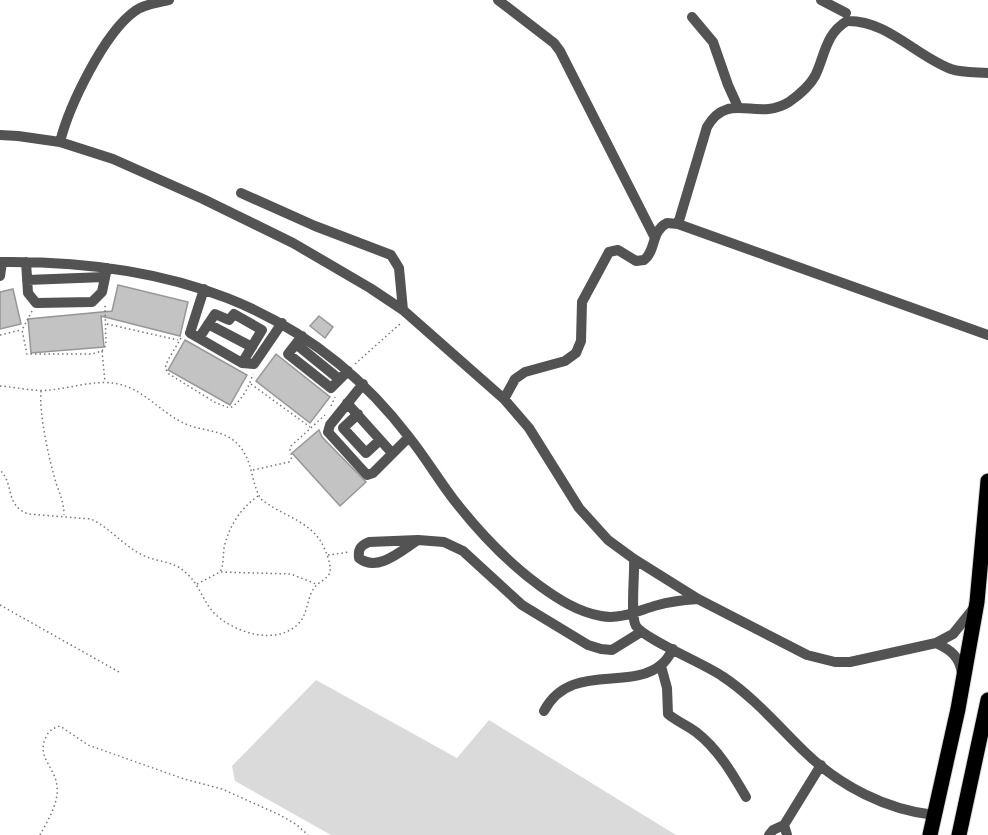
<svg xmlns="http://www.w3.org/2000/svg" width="988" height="835" font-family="Karla,sans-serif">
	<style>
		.green { fill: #dadada }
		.building { fill: #c3c3c3; stroke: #979797; stroke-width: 1.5 }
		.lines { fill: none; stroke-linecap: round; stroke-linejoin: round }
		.highway-casing { stroke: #dbdbdb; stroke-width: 17 }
		.path { stroke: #757575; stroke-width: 1.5; stroke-dasharray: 1.5 3; stroke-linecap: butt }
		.minor { stroke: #535353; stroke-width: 10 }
		.highway { stroke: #000; stroke-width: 15 }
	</style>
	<rect width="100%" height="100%" fill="#fff"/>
	<!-- green -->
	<path class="green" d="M 316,680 L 457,758 L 489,720 L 676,835 L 331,835 L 235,781 L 232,766 Z"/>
	<!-- building -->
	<path class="building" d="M 118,285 L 188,302 L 180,336 L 101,316 L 104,347 L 31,353 L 28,319 L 112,311 Z
		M 13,289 L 21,324 L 0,329 L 0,292 Z
		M 319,316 L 333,327 L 325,338 L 310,326 Z
		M 185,340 L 247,375 L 230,405 L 168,370 Z
		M 276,354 L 330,397 L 310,423 L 256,381 Z
		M 319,430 L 322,437 L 366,482 L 340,506 L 292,453 Z"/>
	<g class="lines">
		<!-- highway casing -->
		<g class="highway-casing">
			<path id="highway" d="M 930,835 L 958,709 L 977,602 L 988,481
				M 959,835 L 988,700"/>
		</g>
		<!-- path -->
		<path class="path" d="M 32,311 L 22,330 L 27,354 L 92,354 L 102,351 L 106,345 L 105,305
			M 107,324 L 178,340
			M 0,335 L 21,330
			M 181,338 L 168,360 L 165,368 L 169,374 L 216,403 L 230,408 C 242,401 249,387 253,374
			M 102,351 L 105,382
			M 355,364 L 401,323
			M 251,384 L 310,427
			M 0,386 C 16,387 34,392 50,390 C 73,388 99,378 122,385 C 147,392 163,415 188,425 C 207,432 228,430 241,448 C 253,463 251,483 261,499 C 283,517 314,521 325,550 C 328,557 331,565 330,573 C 326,580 318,582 314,588 C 307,598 308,612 300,622 C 278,647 234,633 214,613 C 202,600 199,583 185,572 C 175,562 160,562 147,557 C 126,549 112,529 91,519 L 28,514 C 4,504 15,485 0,470
			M 41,391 C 39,415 49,459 56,483 C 60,494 64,503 64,515
			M 331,406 L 335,397
			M 253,470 L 289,462 L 292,457 L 290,450 L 291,446 L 325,415
			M 328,555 L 350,552
			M 221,572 L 291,574 L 316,584
			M 197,584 L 220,572 C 224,564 223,556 224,548 C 229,526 240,509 258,496
			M 0,605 L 119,672
			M 40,835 C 48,820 59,803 57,786 C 55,767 36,757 46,737 C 49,730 54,728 60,726 L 88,745 L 184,779 L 222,789 L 280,815 L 297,825 L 308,835"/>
		<!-- minor -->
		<path class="minor" d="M 498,0 L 554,43 L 560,51 L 654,236
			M 821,0 L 846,13
			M 692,17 L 713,42 L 728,85 L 738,107
			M 0,135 L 18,136 L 60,142 L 113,159 L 203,199 L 293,243 L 370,288 L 403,310 L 504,399 L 529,428 L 579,508 L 608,540 L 634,559 L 698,599 L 807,655 L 835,662 L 850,662 L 936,643 L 953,634 L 974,608
			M 60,142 C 69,106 104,33 135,11 C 144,4 158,3 169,0
			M 241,193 L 315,226 L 391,255 L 399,268 L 403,310
			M 678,224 L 707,127 C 728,90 757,122 789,102 C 799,95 809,87 815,76 C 825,56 825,34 847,21 C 887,20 916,56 951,69 C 963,73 976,72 988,73
			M 0,262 C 164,260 306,302 409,437 C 425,457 438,479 454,500 C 479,532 507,562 540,586 C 558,599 578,612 601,616 C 621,620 639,610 658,605 C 671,601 684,600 698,599
			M 26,262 L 28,293 L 36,303 L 92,302 L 102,292 L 107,268
			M 0,276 L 2,262
			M 27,280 L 105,277
			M 204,289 L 190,333 L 242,363 L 254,364 L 282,323
			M 208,324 L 252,347
			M 302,336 L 288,354 L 331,388 L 348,371
			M 199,338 L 215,314 L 229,320 L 234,314 L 262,330 L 242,363
			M 296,344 L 339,379
			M 363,384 L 330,425 L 328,432 L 367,475 L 373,473 L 409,437
			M 504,399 L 515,379 L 525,372 L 565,361 L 576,353 L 581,341 L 582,302 L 609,252 L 618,250 L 636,261 L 644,260 C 656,251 651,231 667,223 L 678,224 L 988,335
			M 347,403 L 392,453
			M 358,414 L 343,428 L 366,453 L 380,440
			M 418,540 C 402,550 378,573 359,558 C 358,549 360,546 369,542 L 418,540 L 444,542 L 463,551 L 522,605 L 588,645 L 601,649 L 612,650 L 641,632
			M 634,559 C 635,574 630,616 636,626 C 644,639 705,664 722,676 C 754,697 779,727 806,753 C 840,786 887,810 934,815
			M 936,643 C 951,650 959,656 962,673
			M 661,666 L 667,688 L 668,714 C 676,721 687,725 696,732 C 718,749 732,773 746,797
			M 544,711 C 570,661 631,692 662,664 C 667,660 670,654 673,649
			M 784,825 L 821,765
			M 769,835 L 773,830 L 784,825 L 787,835"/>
		<!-- highway -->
		<use href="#highway" class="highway"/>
	</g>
</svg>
